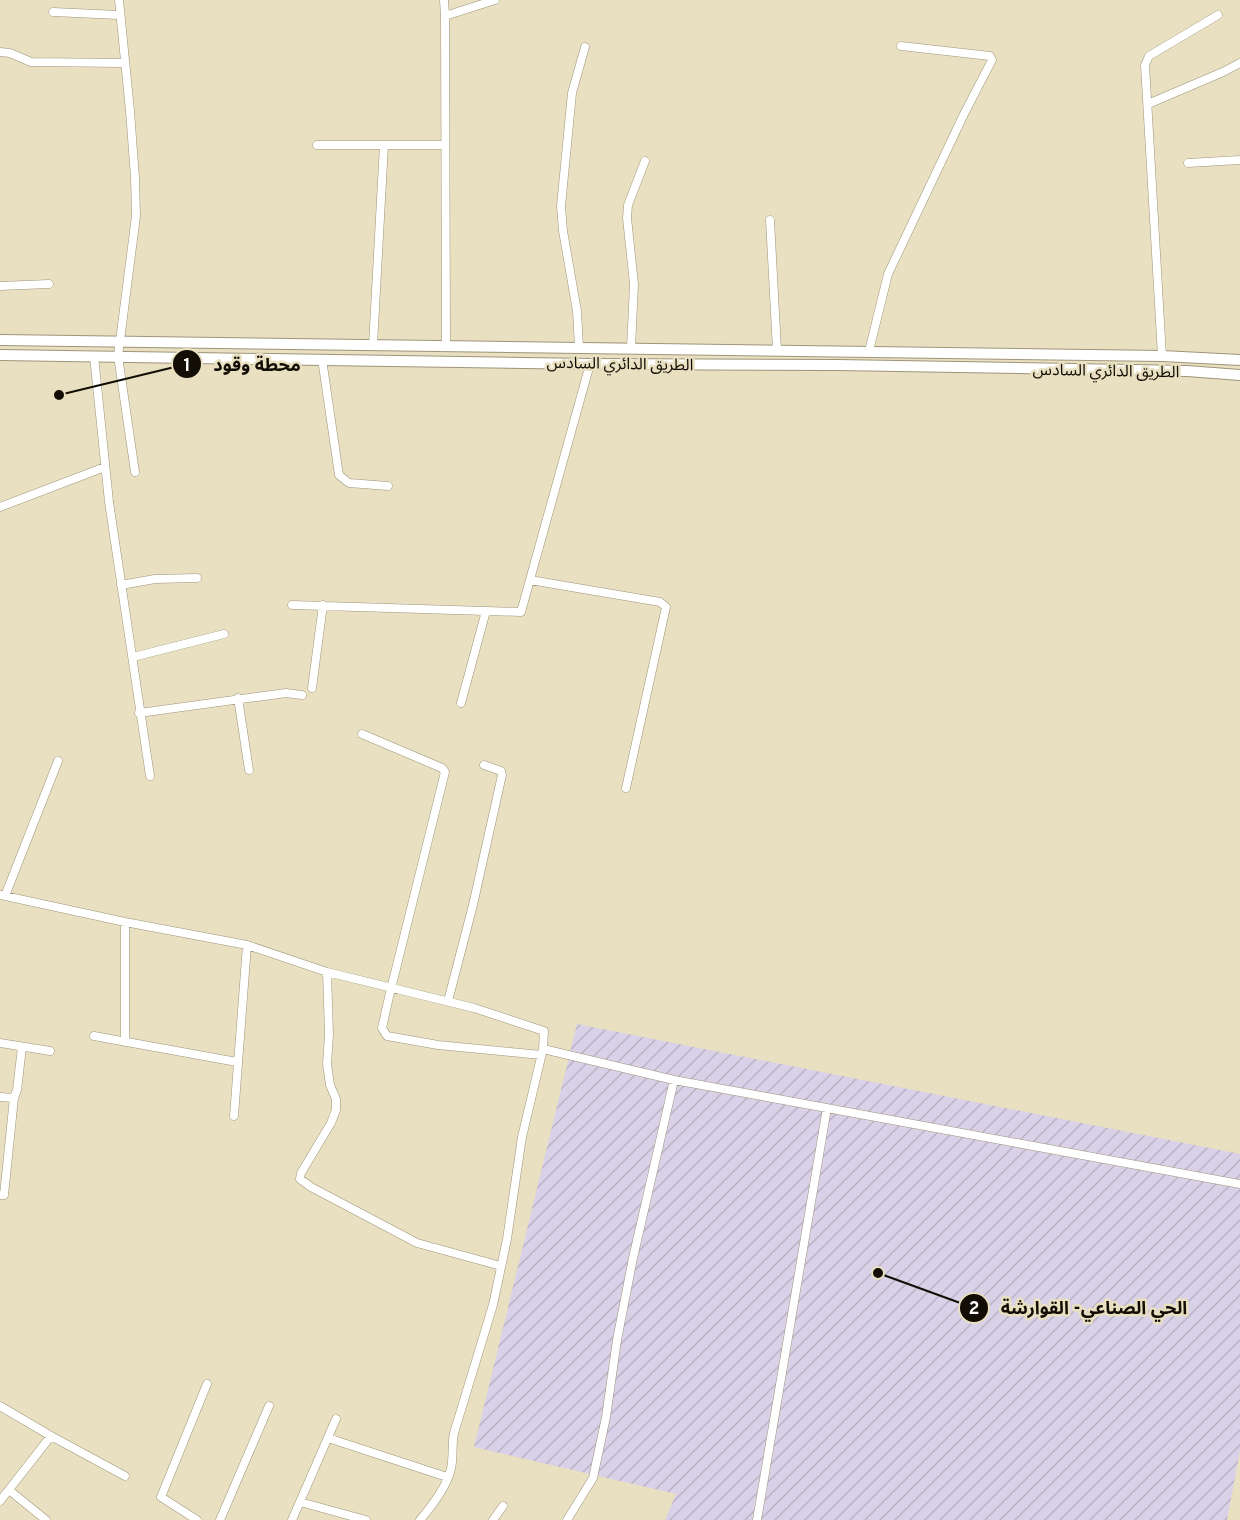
<svg xmlns="http://www.w3.org/2000/svg" width="1240" height="1520" font-family="Overpass,'Noto Sans Arabic',sans-serif">
	<style>
		.industrial { fill: url(#industrial-furrows) }
		.lines { fill: none; stroke-linecap: round; stroke-linejoin: round }
		.minor-casing { stroke: #9e9579; stroke-width: 9 }
		.highway-casing { stroke: #9e9579; stroke-width: 12 }
		.minor { stroke: #fff; stroke-width: 8 }
		.highway { stroke: #fff; stroke-width: 10 }
		.labels { text-anchor: middle; stroke-width: 5; stroke-linejoin: round; paint-order: stroke }
		.street-label { font-size: 16px; fill: #120e05; stroke: #e9dfc1 }
		.leader { fill: none; stroke: #120e05; stroke-width: 2 }
		.callout-dot { fill: #120e05; stroke: #e9dfc1; stroke-width: 2 }
		.mark-label { font-size: 18px; text-anchor: middle; font-weight: bold; fill: #fff }
		.callout-label { font-size: 18px; text-anchor: middle; font-weight: bold; fill: #120e05; stroke: #e9dfc1; stroke-width: 5; stroke-linejoin: round; paint-order: stroke }
	</style>
	<defs>
		<pattern id="industrial-furrows" width="10" height="10" patternUnits="userSpaceOnUse" patternTransform="scale(1.5)"><rect width="10" height="10" fill="#d9d1e7"/><path d="M-1 1l2-2M0 10L10 0M9 11l2-2" fill="none" stroke="#b9b2c5"/></pattern>
	</defs>
	<rect width="100%" height="100%" fill="#e9dfc1"/>
	<!-- industrial -->
	<path class="industrial" d="M 577,1024 L 1240,1154 L 1240,1451 L 1227,1520 L 665,1520 L 676,1494 L 474,1447 Z"/>
	<g class="lines">
		<!-- minor casing -->
		<g class="minor-casing">
			<path id="minor" d="M 119,0 L 130,111 L 135,178 L 136,216 L 118,356 L 135,472
				M 444,0 L 445,16
				M 53,12 L 119,15
				M 0,52 L 10,53 L 31,62 L 125,63
				M 1148,104 L 1223,72 L 1240,63
				M 317,145 L 445,145
				M 1188,163 L 1240,160
				M 770,220 L 777,350
				M 0,286 L 49,284
				M 373,345 L 384,145
				M 446,346 L 445,16 L 495,0
				M 579,347 L 577,311 L 563,231 L 561,206 L 572,93 L 585,47
				M 631,348 L 634,284 L 627,218 L 628,205 L 645,161
				M 869,351 L 888,274 L 964,114 L 992,60 L 990,56 L 901,46
				M 94,356 L 109,502 L 150,776
				M 1162,356 L 1145,65 L 1149,56 L 1218,15
				M 322,359 L 339,475 L 349,483 L 388,486
				M 0,507 L 105,467
				M 530,580 L 660,602 L 666,607 L 626,788
				M 121,585 L 155,579 L 197,578
				M 292,605 L 521,612 L 590,364
				M 133,657 L 224,634
				M 312,688 L 323,605
				M 238,698 L 249,770
				M 461,703 L 486,611
				M 139,713 L 286,693 L 302,695
				M 362,734 L 442,768 L 445,772 L 389,997 L 382,1028 L 387,1036 L 438,1045 L 541,1055
				M 0,895 L 125,922 L 247,945 L 327,972 L 474,1008 L 544,1031 L 543,1049 L 522,1137 L 507,1239 L 493,1305 L 454,1433 C 452,1443 453,1452 452,1462 C 451,1481 432,1506 420,1520
				M 5,896 L 58,761
				M 125,922 L 125,1042
				M 327,972 L 329,1034 L 327,1064 L 330,1085 L 336,1099 L 336,1110 L 331,1123 L 301,1173 L 300,1179 L 311,1187 L 417,1243 L 501,1266
				M 448,1001 L 473,905 L 502,775 L 501,771 L 484,765
				M 94,1036 L 237,1062
				M 0,1043 L 50,1051
				M 543,1049 L 674,1080 L 1240,1184
				M 0,1097 L 14,1098
				M 234,1116 L 247,945
				M 0,1195 L 4,1195 L 14,1098 L 17,1090 L 22,1047
				M 0,1406 L 51,1436 L 125,1476
				M 328,1438 L 447,1477
				M 9,1490 L 46,1520
				M 0,1501 L 51,1436
				M 300,1502 L 366,1520
				M 197,1520 L 161,1497 L 207,1384
				M 220,1520 L 269,1406
				M 292,1520 L 336,1419
				M 493,1520 L 503,1506
				M 567,1520 L 593,1478 L 606,1417 L 617,1340 L 633,1258 L 674,1080
				M 757,1520 L 827,1108"/>
		</g>
		<!-- highway casing -->
		<g class="highway-casing">
			<path id="highway" d="M 0,340 L 1162,356 L 1240,360
				M 0,355 L 590,364 L 837,365 L 1187,371 L 1240,375"/>
		</g>
		<!-- minor -->
		<use href="#minor" class="minor"/>
		<!-- highway -->
		<use href="#highway" class="highway"/>
	</g>
	<g class="labels">
		<!-- street labels -->
		<g class="street-label">
			<text transform="translate(620 363) rotate(1)" y="6">الطريق الدائري السادس</text>
			<text transform="translate(1106 370) rotate(1)" y="6">الطريق الدائري السادس</text>
		</g>
	</g>
	<!-- callouts -->
	<path class="leader" d="M59 395L187 364M878 1273L974 1308"/>
	<g class="callout-dot">
		<circle cx="59" cy="395" r="6"/>
		<circle cx="878" cy="1273" r="6"/>
		<circle cx="187" cy="364" r="15"/>
		<circle cx="974" cy="1308" r="15"/>
	</g>
	<g class="mark-label">
		<text x="187" y="371">1</text>
		<text x="974" y="1314">2</text>
	</g>
	<g class="callout-label">
		<text x="257" y="371">محطة وقود</text>
		<text x="1094" y="1314">الحي الصناعي- القوارشة</text>
	</g>
</svg>
